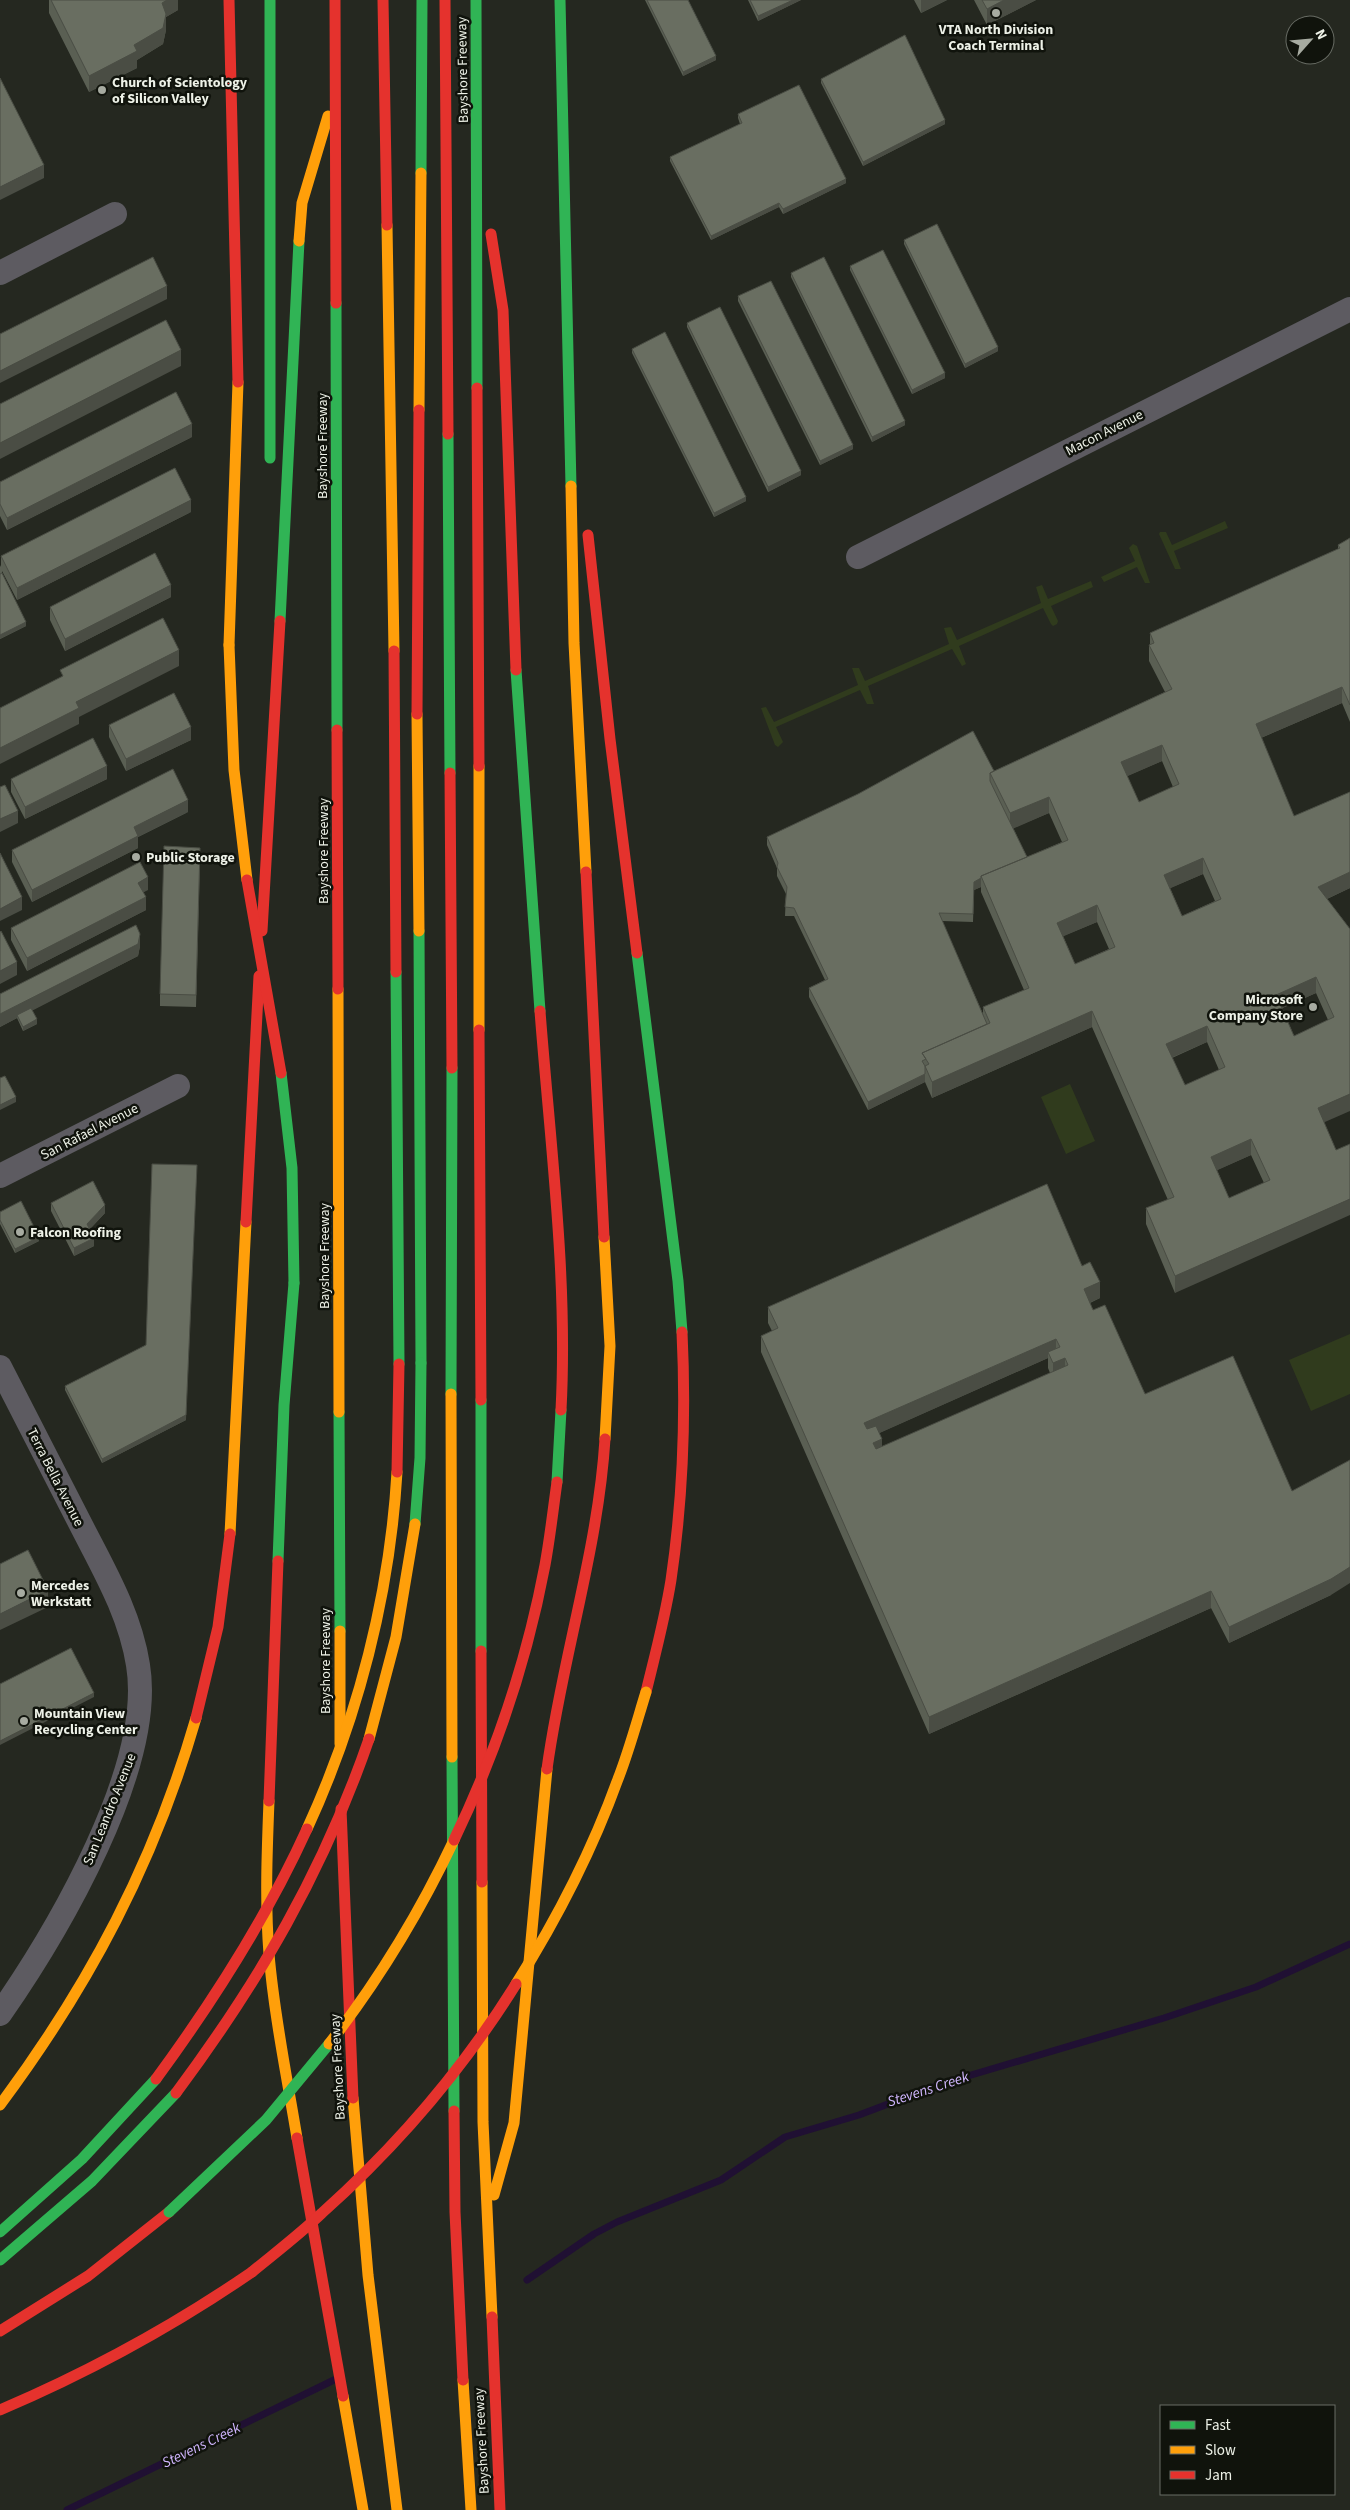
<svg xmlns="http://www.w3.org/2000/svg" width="1350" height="2510" font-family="'Source Sans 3',sans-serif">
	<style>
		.grass { fill: #303b1d }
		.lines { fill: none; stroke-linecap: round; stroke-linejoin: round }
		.stream { stroke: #201033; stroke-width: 7 }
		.street { stroke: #5d5b61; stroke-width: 24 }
		.fast { stroke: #30b455; stroke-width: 11 }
		.slow { stroke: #ff9f0a; stroke-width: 11 }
		.jam { stroke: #e5322d; stroke-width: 11 }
		.fast-bridge { stroke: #30b455; stroke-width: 11 }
		.slow-bridge { stroke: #ff9f0a; stroke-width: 11 }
		.jam-bridge { stroke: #e5322d; stroke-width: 11 }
		.wall { fill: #5a5f53; fill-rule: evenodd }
		.shaded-wall { fill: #4a4d44 }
		.building { fill: #696e61; stroke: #4a4d44; fill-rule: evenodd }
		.poi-dot { fill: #a7aba1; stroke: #10130c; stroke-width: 2 }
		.labels { text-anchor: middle; stroke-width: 5; stroke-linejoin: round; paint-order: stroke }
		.poi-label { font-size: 14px; font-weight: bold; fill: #edf1e7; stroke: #10130c; text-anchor: start }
		.street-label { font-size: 14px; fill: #edf1e7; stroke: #10130c }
		.water-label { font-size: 15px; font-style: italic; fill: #d0b6fe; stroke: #10130c }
	</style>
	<rect width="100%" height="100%" fill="#252820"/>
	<!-- grass -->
	<path class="grass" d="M 1225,521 L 1228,528 L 1174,551 L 1181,569 L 1175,569 L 1159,534 L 1160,532 L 1166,532 L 1172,545 Z
		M 1133,544 L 1137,546 L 1150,583 L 1145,583 L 1137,567 L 1104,582 L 1101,577 L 1135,561 L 1129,548 Z
		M 1091,581 L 1093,587 L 1051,606 L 1058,621 L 1057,624 L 1053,626 L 1051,624 L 1043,608 L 959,646 L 966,664 L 962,666 L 952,649 L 868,686 L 874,704 L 867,704 L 860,690 L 776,727 L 783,742 L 778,747 L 775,745 L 761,708 L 766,707 L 774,722 L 858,685 L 852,668 L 859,668 L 865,681 L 949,644 L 944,628 L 951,627 L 957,640 L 1041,603 L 1036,587 L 1042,585 L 1048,599 Z
		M 1070,1084 L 1095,1141 L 1066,1154 L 1041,1097 Z
		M 1350,1334 L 1350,1394 L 1311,1411 L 1289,1360 Z"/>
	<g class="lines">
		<!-- stream -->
		<path class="stream" d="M 527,2280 L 594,2234 L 617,2222 L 721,2180 L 785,2137 L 859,2115 L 941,2084 L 1164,2018 L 1256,1987 L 1350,1944
			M 67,2510 L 334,2380"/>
		<!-- street -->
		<path class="street" d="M 0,273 L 115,214
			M 858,557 L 1350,309
			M 0,1176 L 178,1086
			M 0,1367 C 27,1420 54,1473 81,1525 C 104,1570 130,1614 138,1665 C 155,1767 57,1932 0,2014"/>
		<!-- fast -->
		<path class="fast" d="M 270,0 L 270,458
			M 476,0 L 477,388
			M 560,0 L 571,486
			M 421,173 L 422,0
			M 336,303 L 337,730
			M 448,434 L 450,773
			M 280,621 L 299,241
			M 516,670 L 540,1011
			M 419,931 L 421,1363
			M 637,953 L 678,1281 L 682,1332
			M 396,972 L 399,1364
			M 451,1394 L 452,1068
			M 481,1400 L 481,1651
			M 339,1412 L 340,1631
			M 557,1482 L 561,1410
			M 278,1561 L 284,1405 L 294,1283
			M 452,1757 L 454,2111
			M 0,2232 L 82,2159 L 156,2079
			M 0,2260 L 92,2181 L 176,2093"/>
		<!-- slow -->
		<path class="slow" d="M 387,225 L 394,651
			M 299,241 L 302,203 L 328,116
			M 419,410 L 421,173
			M 571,486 L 574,643 L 586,872
			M 229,645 L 238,382
			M 417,714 L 419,931
			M 479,766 L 479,1030
			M 338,989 L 339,1412
			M 604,1237 L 610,1346 L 605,1439
			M 451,1394 L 452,1757
			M 230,1534 L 246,1222
			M 340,1631 L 340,1744
			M 269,1801 C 267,1852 265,1903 269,1954 C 274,2015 287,2077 297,2138
			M 482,1882 L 483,2122 L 492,2317
			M 353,2098 L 368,2275 L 397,2510
			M 0,2105 C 90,1984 154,1863 196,1718
			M 494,2195 L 514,2123 L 547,1769
			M 463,2380 L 471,2510
			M 343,2396 L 363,2510"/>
		<!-- jam -->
		<path class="jam" d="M 229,0 L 238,382
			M 335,0 L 336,303
			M 383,0 L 387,225
			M 445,0 L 448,434
			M 491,234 L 503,310 L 516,670
			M 477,388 L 479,766
			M 588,535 L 610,739 L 637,953
			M 394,651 L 396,972
			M 417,714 L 419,410
			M 337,730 L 338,989
			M 450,773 L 452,1068
			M 586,872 L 604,1237
			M 262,931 L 280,621
			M 540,1011 C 550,1143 568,1277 561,1410
			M 479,1030 L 481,1400
			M 246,1222 L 259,976
			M 481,1651 L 482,1882
			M 646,1692 C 655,1655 665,1618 671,1580 C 683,1498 686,1415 682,1332
			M 196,1718 L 218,1627 L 230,1534
			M 547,1769 C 562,1658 598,1551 605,1439
			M 269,1801 L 278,1561
			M 341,1809 L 353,2098
			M 454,2111 L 455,2212 L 463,2380
			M 297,2138 L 343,2396
			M 492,2317 L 500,2510
			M 0,2331 L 88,2276 L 169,2212
			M 0,2410 C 89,2372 172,2327 252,2272"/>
		<!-- fast-bridge -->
		<path class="fast-bridge" d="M 281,1073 L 292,1168 L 294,1283
			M 415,1524 L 420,1458 L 421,1363
			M 169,2212 L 266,2120 L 329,2044"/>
		<!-- slow-bridge -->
		<path class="slow-bridge" d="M 229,645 L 234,770 L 247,880
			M 369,1739 L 396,1637 L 415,1524
			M 307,1829 C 358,1718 390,1594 397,1472
			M 516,1984 C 557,1919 592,1851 618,1779 C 629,1751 637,1721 646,1692
			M 329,2044 C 378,1981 420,1912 454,1840"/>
		<!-- jam-bridge -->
		<path class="jam-bridge" d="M 247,880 L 281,1073
			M 397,1472 L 399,1364
			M 454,1840 C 496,1753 527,1660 545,1565 C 550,1538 553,1510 557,1482
			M 156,2079 C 214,2000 266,1919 307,1829
			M 176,2093 C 260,1980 323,1872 369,1739
			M 252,2272 C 275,2253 300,2234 322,2213 C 397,2146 463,2069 516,1984"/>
	</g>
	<!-- wall -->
	<path class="wall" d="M 49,0 L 178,0 L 178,10 L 166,17 L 166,30 L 163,44 L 137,60 L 137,68 L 89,92 L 49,13 Z
		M 645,0 L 688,0 L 716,60 L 683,76 Z
		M 748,0 L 801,0 L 758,21 Z
		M 914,0 L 947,0 L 921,13 Z
		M 974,0 L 1036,0 L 987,25 Z
		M 821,79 L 945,124 L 863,166 L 821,83 Z
		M 738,114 L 846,183 L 783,214 L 779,207 L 711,240 L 670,161 L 670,157 L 740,124 L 738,118 Z
		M 904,240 L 998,351 L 965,368 L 904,244 Z
		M 850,266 L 945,378 L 912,394 L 850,270 Z
		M 791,273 L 905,425 L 872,442 L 791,277 Z
		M 738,296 L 853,449 L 820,465 L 738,301 Z
		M 687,323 L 801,475 L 768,492 L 687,327 Z
		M 632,349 L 746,501 L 714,517 L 632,353 Z
		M 192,437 L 7,530 L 0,516 L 0,482 Z
		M 191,512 L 17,600 L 2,571 L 2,574 L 26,626 L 0,639 L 0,565 L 1,567 L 1,556 Z
		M 1350,538 L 1350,722 L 1342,703 L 1261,738 L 1294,816 L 1350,792 L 1350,888 L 1327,899 L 1350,929 L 1324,1122 L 1175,1293 L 1146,1224 L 1146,1208 L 1168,1200 L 1092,1027 L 932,1098 L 925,1082 L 868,1110 L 809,997 L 809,988 L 825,980 L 794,916 L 785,916 L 786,894 L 777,876 L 777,868 L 767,845 L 767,837 L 994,771 L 1165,692 L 1149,661 L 1149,645 L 1150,645 L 1150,633 L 1338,549 L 1338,545 ZM 1162,761 L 1173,787 L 1139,802 L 1127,776 ZM 1049,813 L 1062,842 L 1027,857 L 1013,828 ZM 1203,874 L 1215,901 L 1182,916 L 1170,888 ZM 981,887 L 981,892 L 1024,990 L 983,1007 L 983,1014 L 942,921 L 973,922 L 974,890 ZM 1097,922 L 1109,949 L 1075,964 L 1063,936 ZM 1316,993 L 1328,1020 L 1294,1036 L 1282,1008 ZM 1207,1042 L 1219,1070 L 1185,1085 L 1172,1058 ZM 1251,1155 L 1264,1183 L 1229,1198 L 1217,1170 Z
		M 171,597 L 65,651 L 50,620 L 50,607 Z
		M 109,725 L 191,740 L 126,771 L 109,737 Z
		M 11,779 L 107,779 L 25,819 L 11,792 Z
		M 188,812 L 138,837 L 138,848 L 32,902 L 12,862 L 12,850 Z
		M 200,860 L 196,1007 L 160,1006 L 160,994 Z
		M 148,890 L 143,892 L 146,910 L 27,971 L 11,940 L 11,928 Z
		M 140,946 L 138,956 L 32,1010 L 37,1024 L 23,1031 L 17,1018 L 0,1027 L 0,994 Z
		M 51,1203 L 105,1213 L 90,1229 L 94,1246 L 74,1256 L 51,1211 Z
		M 0,1212 L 39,1241 L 15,1253 L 0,1224 Z
		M 1082,1266 L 1100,1298 L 1090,1303 L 1093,1310 L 1145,1394 L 1331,1595 L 1229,1643 L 1211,1608 L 929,1734 L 761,1352 L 761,1336 L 772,1331 L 768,1323 L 768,1307 ZM 1048,1358 L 1048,1368 L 1050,1373 L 882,1447 L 879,1433 Z
		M 65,1386 L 186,1420 L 102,1463 L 65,1390 Z"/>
	<!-- shaded-wall -->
	<path class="shaded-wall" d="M 167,0 L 178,0 L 178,10 L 166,17 L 166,30 L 163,44 L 137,60 L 137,68 L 89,92 L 89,76 L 134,45 L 162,3 Z
		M 793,0 L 801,0 L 758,21 L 758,16 Z
		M 921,0 L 947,0 L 921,13 Z
		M 1004,0 L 1036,0 L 987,25 L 987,9 Z
		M 716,56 L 716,60 L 683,76 L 683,72 Z
		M 945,120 L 945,124 L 863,166 L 863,162 Z
		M 44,165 L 44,178 L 0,200 L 0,187 Z
		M 846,179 L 846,183 L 783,214 L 783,209 Z
		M 779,203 L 779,207 L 711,240 L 711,236 Z
		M 167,286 L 167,299 L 0,383 L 0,371 Z
		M 998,347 L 998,351 L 965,368 L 965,364 Z
		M 181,350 L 181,366 L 0,459 L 0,443 Z
		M 945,373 L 945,378 L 912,394 L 912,390 Z
		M 905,421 L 905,425 L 872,442 L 872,437 Z
		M 192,424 L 192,437 L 7,530 L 7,518 Z
		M 853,445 L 853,449 L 820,465 L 820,461 Z
		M 801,471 L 801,475 L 768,492 L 768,487 Z
		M 746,497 L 746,501 L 714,517 L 714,513 Z
		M 191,500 L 191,512 L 17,600 L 17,588 Z
		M 171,585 L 171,597 L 65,651 L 65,639 Z
		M 26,622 L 26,626 L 0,639 L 0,635 Z
		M 179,650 L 179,666 L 79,717 L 79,724 L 0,764 L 0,748 L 76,702 Z
		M 1342,687 L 1342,703 L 1256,740 L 1256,724 Z
		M 191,727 L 191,740 L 126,771 L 126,759 Z
		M 1162,745 L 1162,761 L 1121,779 L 1121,762 Z
		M 107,766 L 107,779 L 25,819 L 25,807 Z
		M 1049,797 L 1049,813 L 1010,830 L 1010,813 Z
		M 188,800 L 188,812 L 138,837 L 138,848 L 32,902 L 32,890 L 134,827 Z
		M 18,811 L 18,823 L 0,832 L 0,819 Z
		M 1203,858 L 1203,874 L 1164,891 L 1164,875 Z
		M 1350,872 L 1350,888 L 1318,903 L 1318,887 Z
		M 148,877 L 148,890 L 138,895 L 138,883 Z
		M 981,878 L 981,887 L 974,890 L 973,922 L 974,882 Z
		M 22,897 L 22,910 L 0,921 L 0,909 Z
		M 146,897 L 146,910 L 27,971 L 27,958 Z
		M 1097,905 L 1097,922 L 1057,939 L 1057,923 Z
		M 140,934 L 140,946 L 138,956 L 18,1018 L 17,1015 L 17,1018 L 0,1027 L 0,1014 Z
		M 17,962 L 17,975 L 0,984 L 0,971 Z
		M 1316,977 L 1316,993 L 1276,1011 L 1276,995 Z
		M 1092,1011 L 1092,1027 L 932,1098 L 932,1082 Z
		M 37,1019 L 37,1024 L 23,1031 L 23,1027 Z
		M 1207,1026 L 1207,1042 L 1166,1060 L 1166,1044 Z
		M 925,1074 L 925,1082 L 868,1110 L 868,1102 Z
		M 1350,1094 L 1350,1111 L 1318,1125 L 1318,1108 Z
		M 16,1097 L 16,1102 L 0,1110 L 0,1105 Z
		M 1251,1139 L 1251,1155 L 1211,1173 L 1211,1157 Z
		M 197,1169 L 186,1420 L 102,1463 L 102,1459 L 186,1415 Z
		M 1350,1199 L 1350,1215 L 1175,1293 L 1175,1276 Z
		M 105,1205 L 105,1213 L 87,1232 L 87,1224 Z
		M 39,1237 L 39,1241 L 15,1253 L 15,1249 Z
		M 94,1238 L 94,1246 L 74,1256 L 74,1248 Z
		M 1100,1282 L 1100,1298 L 1084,1305 L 1084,1289 Z
		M 1056,1339 L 1056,1355 L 1048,1352 L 1048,1358 L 864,1440 L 864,1423 Z
		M 1065,1358 L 1065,1374 L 1053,1379 L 1053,1363 Z
		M 882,1439 L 882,1456 L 873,1459 L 873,1443 Z
		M 1350,1567 L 1350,1583 L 1331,1595 L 1229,1643 L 1229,1627 Z
		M 48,1590 L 48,1607 L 0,1630 L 0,1614 Z
		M 1211,1591 L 1211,1608 L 929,1734 L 929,1717 Z
		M 94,1693 L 94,1697 L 0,1745 L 0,1741 Z"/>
	<!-- building -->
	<path class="building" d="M 51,0 L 167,0 L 162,3 L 166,14 L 163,28 L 134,45 L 137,51 L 89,76 Z
		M 647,0 L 688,0 L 716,56 L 683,72 Z
		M 750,0 L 793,0 L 758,16 Z
		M 982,0 L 1004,0 L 987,9 Z
		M 905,35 L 945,120 L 863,162 L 821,79 Z
		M 0,78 L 44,165 L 0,187 Z
		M 799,85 L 846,179 L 783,209 L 779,203 L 711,236 L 670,157 L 742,123 L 738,114 Z
		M 937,224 L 998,347 L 965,364 L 904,240 Z
		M 883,250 L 945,373 L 912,390 L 850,266 Z
		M 153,257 L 167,286 L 0,371 L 0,334 Z
		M 824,257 L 905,421 L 872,437 L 791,273 Z
		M 771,281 L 853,445 L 820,461 L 738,296 Z
		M 720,307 L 801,471 L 768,487 L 687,323 Z
		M 166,320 L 181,350 L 0,443 L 0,404 Z
		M 665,332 L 746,497 L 714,513 L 632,349 Z
		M 176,392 L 192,424 L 7,518 L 0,504 L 0,482 Z
		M 175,468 L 191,500 L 17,588 L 1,556 Z
		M 1350,538 L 1350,705 L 1342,687 L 1256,724 L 1294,816 L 1350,792 L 1350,872 L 1318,887 L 1350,929 L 1350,1094 L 1318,1108 L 1336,1150 L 1350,1144 L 1350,1199 L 1175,1276 L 1146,1208 L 1174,1197 L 1092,1011 L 932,1082 L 925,1066 L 929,1064 L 922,1053 L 990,1023 L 983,1007 L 1029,988 L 981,876 L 1068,840 L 1049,797 L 1010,813 L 990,773 L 1172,689 L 1149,645 L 1154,643 L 1150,633 L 1340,548 L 1338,545 ZM 1162,745 L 1179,784 L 1139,802 L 1121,762 ZM 1203,858 L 1221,899 L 1182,916 L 1164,875 ZM 1097,905 L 1115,947 L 1075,964 L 1057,923 ZM 1316,977 L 1334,1017 L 1294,1036 L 1276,995 ZM 1207,1026 L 1225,1067 L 1185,1085 L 1166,1044 ZM 1251,1139 L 1270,1180 L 1229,1198 L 1211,1157 Z
		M 155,553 L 171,585 L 65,639 L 50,607 Z
		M 2,573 L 26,622 L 0,635 L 0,574 Z
		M 163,618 L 179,650 L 76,702 L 79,708 L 0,748 L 0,708 L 63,676 L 60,670 Z
		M 174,693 L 191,727 L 126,759 L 109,725 Z
		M 973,731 L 994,771 L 990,773 L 990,781 L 1027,857 L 981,876 L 981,878 L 974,882 L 973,914 L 939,913 L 987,1024 L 922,1053 L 926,1059 L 922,1061 L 925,1066 L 925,1074 L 868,1102 L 809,988 L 828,979 L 794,908 L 785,907 L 787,887 L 777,867 L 778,863 L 767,837 L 858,794 Z
		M 93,738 L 107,766 L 25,807 L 11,779 Z
		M 173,769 L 188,800 L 134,827 L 138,836 L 32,890 L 12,850 Z
		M 5,785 L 18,811 L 0,819 L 0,787 Z
		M 164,846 L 200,848 L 196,995 L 160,994 Z
		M 0,853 L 22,897 L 0,909 Z
		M 140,862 L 148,877 L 138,883 L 146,897 L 27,958 L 11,928 Z
		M 136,925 L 140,934 L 138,944 L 0,1014 L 0,994 Z
		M 1,931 L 17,962 L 0,971 L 0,932 Z
		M 31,1008 L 37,1019 L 23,1027 L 17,1015 Z
		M 5,1076 L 16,1097 L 0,1105 L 0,1078 Z
		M 152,1164 L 197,1165 L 186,1415 L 102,1459 L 65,1386 L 146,1345 Z
		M 93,1181 L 105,1205 L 87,1224 L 94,1238 L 74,1248 L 51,1203 Z
		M 1047,1184 L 1082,1266 L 1090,1262 L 1100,1282 L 1084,1289 L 1093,1310 L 1105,1305 L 1145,1394 L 1233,1356 L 1292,1491 L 1350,1460 L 1350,1567 L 1331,1579 L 1229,1627 L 1211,1591 L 929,1717 L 761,1336 L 778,1328 L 768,1307 ZM 1056,1339 L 1060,1347 L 1048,1352 L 1053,1363 L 1065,1358 L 1068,1365 L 876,1449 L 873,1443 L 882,1439 L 876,1426 L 867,1429 L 864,1423 Z
		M 21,1201 L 39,1237 L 15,1249 L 0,1220 L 0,1212 Z
		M 28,1550 L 48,1590 L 0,1614 L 0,1564 Z
		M 71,1648 L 94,1693 L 0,1741 L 0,1684 Z"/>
	<!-- markers -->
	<g class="poi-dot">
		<circle cx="996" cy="13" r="5"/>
		<circle cx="102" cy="90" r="5"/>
		<circle cx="136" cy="857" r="5"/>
		<circle cx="1313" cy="1007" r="5"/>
		<circle cx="20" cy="1232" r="5"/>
		<circle cx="21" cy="1593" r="5"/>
		<circle cx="24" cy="1721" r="5"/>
	</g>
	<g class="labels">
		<!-- poi labels -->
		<g class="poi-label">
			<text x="996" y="34" text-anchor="middle">VTA North Division<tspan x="996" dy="16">Coach Terminal</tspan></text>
			<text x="112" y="87">Church of Scientology<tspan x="112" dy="16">of Silicon Valley</tspan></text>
			<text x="146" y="862">Public Storage</text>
			<text x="1303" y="1004" text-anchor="end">Microsoft<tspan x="1303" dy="16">Company Store</tspan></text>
			<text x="30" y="1237">Falcon Roofing</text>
			<text x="31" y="1590">Mercedes<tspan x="31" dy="16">Werkstatt</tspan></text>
			<text x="34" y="1718">Mountain View<tspan x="34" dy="16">Recycling Center</tspan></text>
		</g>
		<!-- street labels -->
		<g class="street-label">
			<text transform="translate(462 70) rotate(-91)" y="5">Bayshore Freeway</text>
			<text transform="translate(1104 432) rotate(-27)" y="5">Macon Avenue</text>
			<text transform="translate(322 446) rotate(-90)" y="5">Bayshore Freeway</text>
			<text transform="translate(323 851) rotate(-90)" y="5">Bayshore Freeway</text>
			<text transform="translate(89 1131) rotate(-27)" y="5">San Rafael Avenue</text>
			<text transform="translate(324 1256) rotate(-90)" y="5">Bayshore Freeway</text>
			<text transform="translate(56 1477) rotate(63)" y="5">Terra Bella Avenue</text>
			<text transform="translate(325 1661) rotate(-90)" y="5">Bayshore Freeway</text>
			<text transform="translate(109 1809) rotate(-68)" y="5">San Leandro Avenue</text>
			<text transform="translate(337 2067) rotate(-93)" y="5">Bayshore Freeway</text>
			<text transform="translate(481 2441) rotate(-93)" y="5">Bayshore Freeway</text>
		</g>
		<!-- water labels -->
		<g class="water-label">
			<text transform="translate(928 2089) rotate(-18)" y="5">Stevens Creek</text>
			<text transform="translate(201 2445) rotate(-26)" y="5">Stevens Creek</text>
		</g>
	</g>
	<!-- legend -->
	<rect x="1160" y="2405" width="175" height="90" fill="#10130c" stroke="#686c64"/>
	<rect x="1170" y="2421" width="25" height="8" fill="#30b455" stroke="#686c64"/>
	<text x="1205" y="2430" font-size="15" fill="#edf1e7">Fast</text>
	<rect x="1170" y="2446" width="25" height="8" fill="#ff9f0a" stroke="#686c64"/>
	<text x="1205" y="2455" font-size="15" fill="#edf1e7">Slow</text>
	<rect x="1170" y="2471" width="25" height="8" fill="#e5322d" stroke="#686c64"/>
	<text x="1205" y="2480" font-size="15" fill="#edf1e7">Jam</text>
	<!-- north arrow -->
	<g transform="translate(1310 40) rotate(63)"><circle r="24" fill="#10130c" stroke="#686c64"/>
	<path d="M0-4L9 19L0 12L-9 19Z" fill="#a7aba1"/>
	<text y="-8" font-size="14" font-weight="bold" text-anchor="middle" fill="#edf1e7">N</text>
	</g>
</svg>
